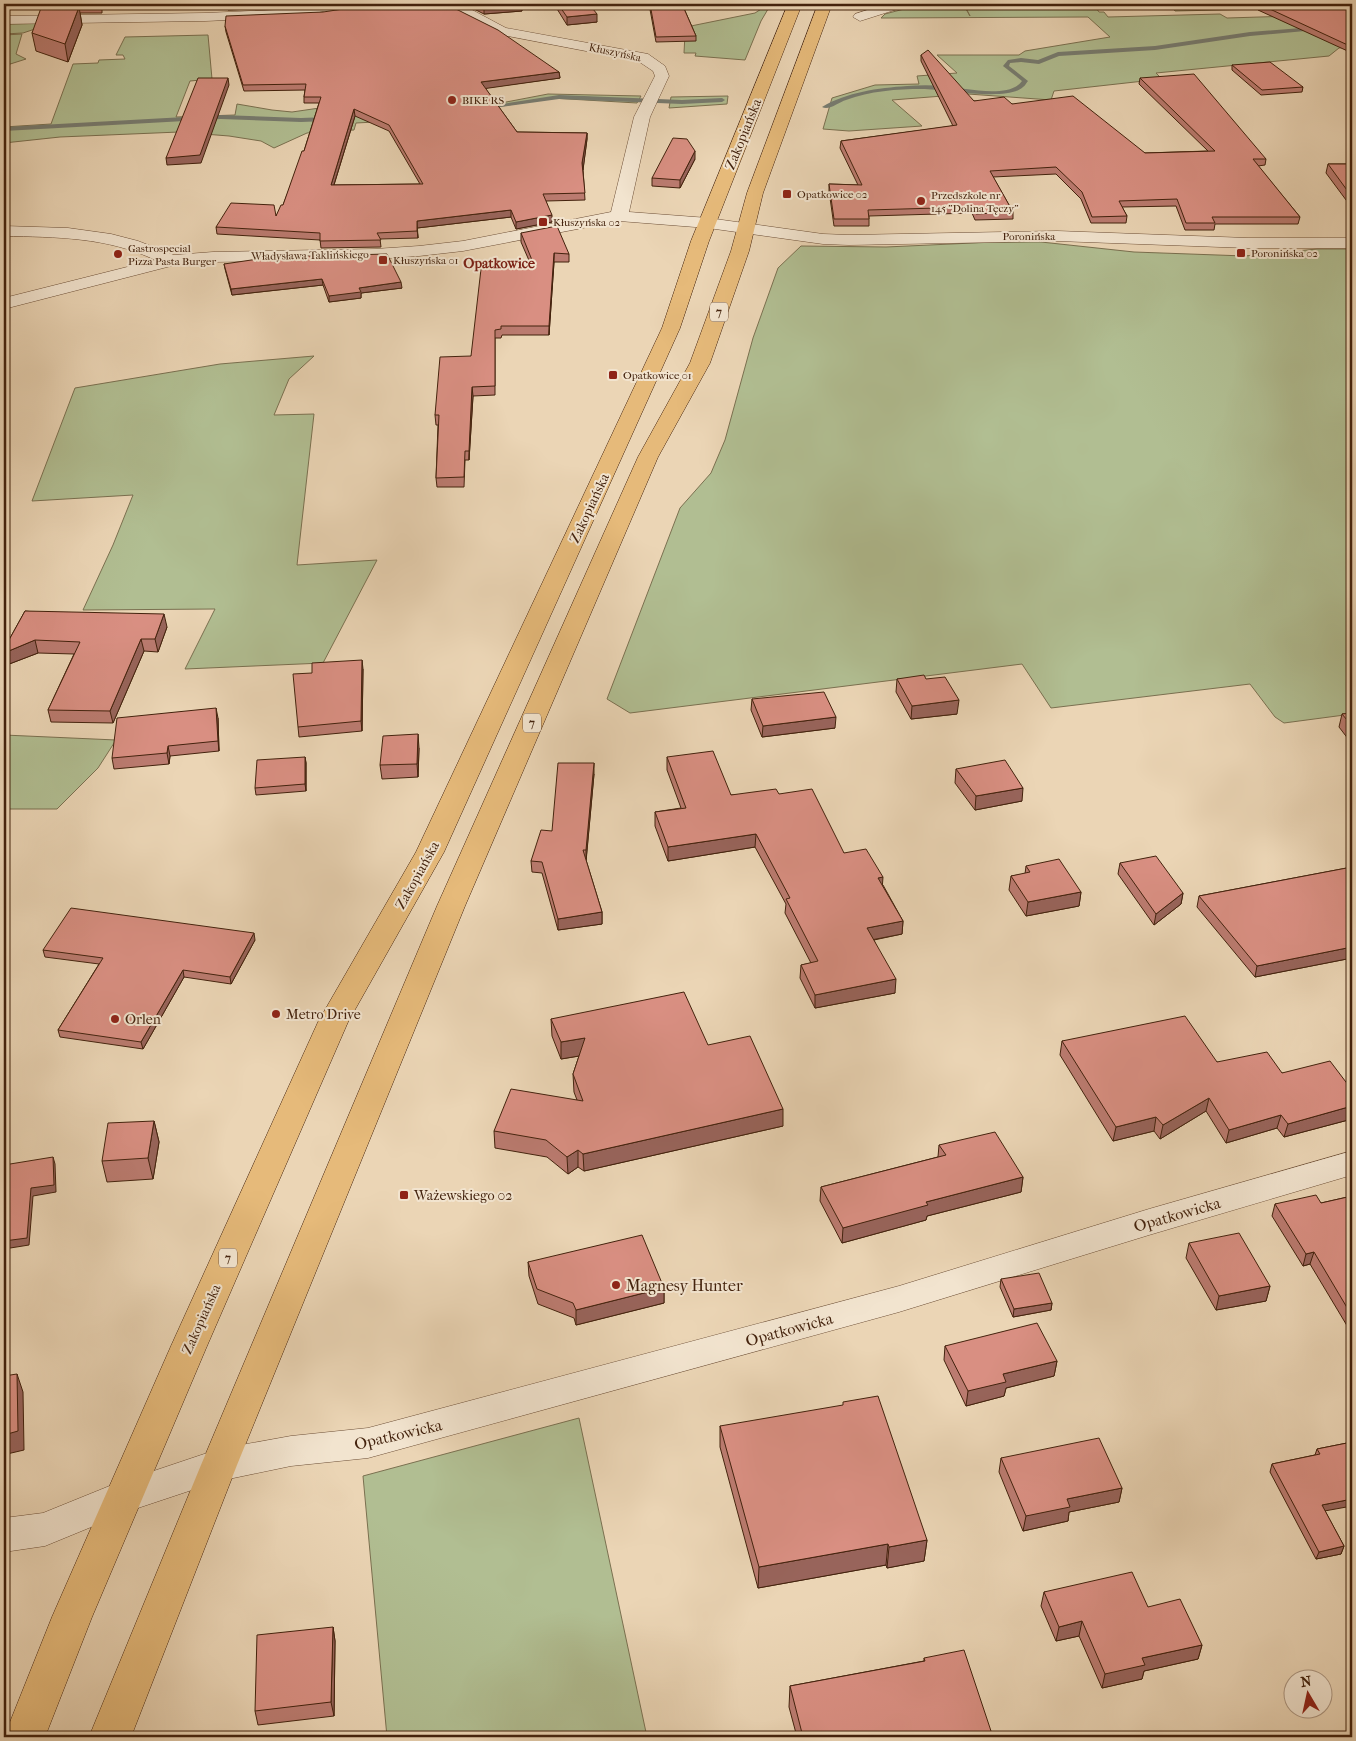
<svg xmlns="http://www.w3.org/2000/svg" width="1356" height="1741" font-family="'IM FELL French Canon',serif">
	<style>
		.green { fill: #b1be92; stroke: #7a7050 }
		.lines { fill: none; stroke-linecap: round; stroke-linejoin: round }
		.stream { fill: #777c71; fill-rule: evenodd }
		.minor-casing { stroke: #6d4f37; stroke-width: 1 }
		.highway-casing { stroke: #43220d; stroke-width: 1 }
		.minor { fill: #f2e4cf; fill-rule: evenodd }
		.highway { fill: #e6ba7a; fill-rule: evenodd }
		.wall { fill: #bb7b70; stroke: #43220d; fill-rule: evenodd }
		.shaded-wall { fill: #98645b; stroke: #43220d }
		.building { fill: #d98f82; stroke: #43220d; fill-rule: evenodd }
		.poi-dot { fill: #8f2418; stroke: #f2e4cf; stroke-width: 2 }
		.labels { text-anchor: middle; stroke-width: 4; stroke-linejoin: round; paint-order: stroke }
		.far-street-label { font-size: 11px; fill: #43220d; stroke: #f2e4cf }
		.far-poi-label { font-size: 11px; fill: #43220d; stroke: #f2e4cf; text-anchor: start }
		.shield { fill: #f2e4cf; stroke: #785c47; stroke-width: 1 }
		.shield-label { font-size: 12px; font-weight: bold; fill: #43220d }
		.street-label { font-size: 14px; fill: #43220d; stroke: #f2e4cf }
		.far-quarter-label { font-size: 14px; font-weight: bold; fill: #7a1f14; stroke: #f2e4cf }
		.poi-label { font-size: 14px; fill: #43220d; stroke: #f2e4cf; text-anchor: start }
		.near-street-label { font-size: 16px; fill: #43220d; stroke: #f2e4cf }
		.near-poi-label { font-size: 16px; fill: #43220d; stroke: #f2e4cf; text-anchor: start }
	</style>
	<rect width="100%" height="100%" fill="#ebd5b5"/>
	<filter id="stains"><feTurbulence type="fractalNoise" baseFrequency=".004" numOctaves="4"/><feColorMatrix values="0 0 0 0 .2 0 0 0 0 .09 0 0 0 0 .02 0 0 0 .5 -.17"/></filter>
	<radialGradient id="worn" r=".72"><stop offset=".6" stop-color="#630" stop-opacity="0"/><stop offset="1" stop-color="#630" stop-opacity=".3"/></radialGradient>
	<!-- green -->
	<path class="green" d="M 769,4 L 771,4 L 761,21 L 745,60 L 695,56 L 696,53 L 684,53 L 685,34 L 681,28 L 755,13 Z
		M 923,4 L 963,4 L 970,16 L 964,4 L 1093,4 L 1099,12 L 1104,12 L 1108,17 L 1220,14 L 1227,18 L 1293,16 L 1352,46 L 1339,48 L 1329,56 L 1156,73 L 1162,79 L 1054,91 L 1051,100 L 968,94 L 892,100 L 922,126 L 849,131 L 823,129 L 832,98 L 875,85 L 919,84 L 917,76 L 957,73 L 937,55 L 1019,55 L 1025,51 L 1110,37 L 1088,17 L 881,18 L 885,14 Z
		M 1170,4 L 1352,4 L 1352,7 L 1175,11 Z
		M 53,23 L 23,33 L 4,34 L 4,24 Z
		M 22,34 L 16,54 L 26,59 L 4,66 L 4,35 Z
		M 208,35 L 212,79 L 190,81 L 176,117 L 235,115 L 237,104 L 272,110 L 292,112 L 347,104 L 450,109 L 501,103 L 548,94 L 641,96 L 637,103 L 551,98 L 484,109 L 450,118 L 356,123 L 354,130 L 307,133 L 274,148 L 261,141 L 229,136 L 179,132 L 60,137 L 4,143 L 4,127 L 51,124 L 73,64 L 98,63 L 99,60 L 125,59 L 123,55 L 116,55 L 125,37 Z
		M 728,96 L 727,104 L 669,108 L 671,97 Z
		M 995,242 L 1041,242 L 1134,252 L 1245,256 L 1317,249 L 1352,249 L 1352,714 L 1284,723 L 1275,717 L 1250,684 L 1051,708 L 1022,664 L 630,713 L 607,699 L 680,508 L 711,473 L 725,440 L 753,338 L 778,268 L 801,246 L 886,247 Z
		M 314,356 L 289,379 L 274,415 L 314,414 L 297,565 L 377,560 L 323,663 L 185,669 L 215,609 L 83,610 L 113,545 L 133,495 L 32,501 L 75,388 L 220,364 Z
		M 4,735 L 116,740 L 98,768 L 57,809 L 4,809 Z
		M 579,1418 L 647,1737 L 387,1737 L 363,1476 Z"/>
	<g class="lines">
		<!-- stream -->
		<path class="stream" d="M 1314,27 L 1316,30 L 1250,36 L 1155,50 L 1059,56 L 1039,64 L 1021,62 L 1010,63 L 1009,66 L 1028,81 C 1026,83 1025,86 1023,87 C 1008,102 944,89 922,89 C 897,89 870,91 846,100 C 839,102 829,111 822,107 C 847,92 878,88 907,86 C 919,85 932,85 945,86 C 963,88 1010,99 1022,81 L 1003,66 L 1008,60 L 1021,58 L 1038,60 L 1058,52 L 1155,46 L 1250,32 Z
			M 559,95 L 682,100 L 722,98 L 725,100 L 722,102 L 682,104 L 559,99 L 486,109 L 483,107 Z
			M 221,115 L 301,118 L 327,117 L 330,119 L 327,121 L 301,122 L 221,119 L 4,131 L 4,127 Z"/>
		<!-- minor casing -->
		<g class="minor-casing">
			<path id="minor" d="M 351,4 L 384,4 L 377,8 L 324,16 L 205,21 L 4,24 L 4,16 L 205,13 L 324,8 Z
				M 444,4 L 461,4 L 506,28 L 648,54 L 665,66 L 669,76 L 650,117 L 629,212 L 708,218 L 823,234 L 849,235 L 1057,231 L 1248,238 L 1352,238 L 1352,248 L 1248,248 L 1057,241 L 849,245 L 823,244 L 708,228 L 619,221 L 463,251 L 419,256 L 375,259 L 213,262 L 171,266 L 4,309 L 4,298 L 155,260 C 108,237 55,237 4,236 L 4,226 L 68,228 L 111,234 L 138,241 L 174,255 L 213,252 L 375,249 L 419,246 L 463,241 L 611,212 L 634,117 L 655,76 L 653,71 L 638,61 L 497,34 L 446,7 Z
				M 886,4 L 906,4 L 904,7 L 860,21 L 853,17 L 855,14 Z
				M 1352,1151 L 1352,1175 L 1149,1235 L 899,1312 L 368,1458 L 291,1466 L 219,1481 L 135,1509 L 45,1546 L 4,1552 L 4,1518 L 43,1513 L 112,1485 L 219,1449 L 291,1436 L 368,1428 L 899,1286 L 1149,1209 Z"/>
		</g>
		<!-- highway casing -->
		<g class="highway-casing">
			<path id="highway" d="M 788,4 L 802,4 L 709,241 L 680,328 L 444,852 L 348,1022 L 207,1346 L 92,1617 L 45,1737 L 4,1737 L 52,1617 L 171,1346 L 318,1022 L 416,852 L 662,328 L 691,241 Z
				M 818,4 L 832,4 L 763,193 L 749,251 L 710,363 L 658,457 L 465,906 L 237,1465 L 131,1737 L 89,1737 L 201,1465 L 437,906 L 638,457 L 690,363 L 731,251 L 747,193 Z"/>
		</g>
		<!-- minor -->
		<use href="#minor" class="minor"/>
		<!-- highway -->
		<use href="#highway" class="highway"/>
	</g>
	<!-- wall -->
	<path class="wall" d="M 48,4 L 102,4 L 102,13 L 80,13 L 82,25 L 68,62 L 36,51 L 32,33 L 47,7 Z
		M 228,4 L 340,4 L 324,6 L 228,10 Z
		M 464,4 L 521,4 L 522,11 L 484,14 Z
		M 554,4 L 589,4 L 597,22 L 567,25 Z
		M 649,4 L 682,4 L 696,36 L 696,41 L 656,42 Z
		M 1259,4 L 1352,4 L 1352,53 L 1258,10 Z
		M 323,12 L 559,72 L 560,78 L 485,88 L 517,132 L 587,133 L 587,139 L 583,169 L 585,200 L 546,201 L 552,222 L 516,229 L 511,217 L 417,228 L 418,238 L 380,239 L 381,247 L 321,248 L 320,240 L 217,234 L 216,227 L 276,216 L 283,205 L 304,151 L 319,103 L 304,103 L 304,97 L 305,90 L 244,91 L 226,32 L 225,26 ZM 355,116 L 389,131 L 420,184 L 334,185 Z
		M 921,55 L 974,101 L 1012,104 L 1145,153 L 1208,151 L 1139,84 L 1140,78 L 1266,159 L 1265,165 L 1258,166 L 1300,217 L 1298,224 L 1215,224 L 1214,230 L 1185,230 L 1176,206 L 1122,207 L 1127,216 L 1126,223 L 1091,223 L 1081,199 L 1056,174 L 993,177 L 1013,212 L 1013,219 L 975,220 L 972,213 L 869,216 L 869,226 L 834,226 L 829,191 L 829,184 L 858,185 L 840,148 L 841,141 L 953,126 L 921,61 Z
		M 1232,65 L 1303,87 L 1302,92 L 1261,95 L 1232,70 Z
		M 695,159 L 680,188 L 652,186 L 652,178 Z
		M 1328,164 L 1352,164 L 1352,208 L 1326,173 Z
		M 521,233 L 569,254 L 569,262 L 554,262 L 549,335 L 502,335 L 501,338 L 495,338 L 495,395 L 473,396 L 469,460 L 465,460 L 464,487 L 437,487 L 436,478 L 438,425 L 436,425 L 435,415 L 471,356 L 531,265 L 521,242 Z
		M 224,264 L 402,288 L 361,293 L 361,298 L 329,302 L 323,285 L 232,295 L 225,269 Z
		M 25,611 L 167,627 L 158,652 L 144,651 L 113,723 L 51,722 L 48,710 L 74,654 L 38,653 L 4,666 L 4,649 Z
		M 363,669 L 362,731 L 299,737 L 298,727 Z
		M 897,679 L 926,679 L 957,714 L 911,719 L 896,692 Z
		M 752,699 L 835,728 L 762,737 L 751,710 Z
		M 1352,713 L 1352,744 L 1339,727 L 1342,714 Z
		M 218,718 L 219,751 L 170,756 L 169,764 L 114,769 L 112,758 Z
		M 419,748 L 418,777 L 382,779 L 380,765 Z
		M 305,757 L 306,763 L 306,791 L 256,795 L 255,788 Z
		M 667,757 L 731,795 L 779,794 L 844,853 L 883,885 L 903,921 L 902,934 L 874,940 L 895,993 L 815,1008 L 800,978 L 801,965 L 811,963 L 785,913 L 786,904 L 755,847 L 668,861 L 655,826 L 655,812 L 681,808 L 667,770 Z
		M 956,769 L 1022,801 L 975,810 L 955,783 Z
		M 594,774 L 586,860 L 602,912 L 602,924 L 558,930 L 542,873 L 532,872 L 531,861 L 552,831 Z
		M 1120,863 L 1183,893 L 1181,904 L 1154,925 L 1118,874 Z
		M 1026,866 L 1081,892 L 1079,906 L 1026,916 L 1009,890 L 1011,876 L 1025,874 Z
		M 1352,867 L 1352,958 L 1255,977 L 1197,907 L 1199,896 Z
		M 255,940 L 231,984 L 184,977 L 143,1049 L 60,1037 L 58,1030 L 99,964 L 45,957 L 43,950 Z
		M 551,1019 L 708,1045 L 783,1126 L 584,1171 L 578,1167 L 568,1174 L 547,1157 L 495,1148 L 494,1131 L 577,1100 L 574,1092 L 573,1074 L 579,1056 L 561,1059 L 552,1036 Z
		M 1062,1041 L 1217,1062 L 1282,1073 L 1352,1090 L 1352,1119 L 1284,1137 L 1277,1128 L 1226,1143 L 1206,1111 L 1160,1139 L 1154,1131 L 1113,1141 L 1060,1055 Z
		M 154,1121 L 159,1142 L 153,1179 L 107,1182 L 102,1161 Z
		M 939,1145 L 1023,1177 L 1021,1192 L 927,1216 L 926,1220 L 842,1243 L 820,1201 L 821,1187 L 938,1157 Z
		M 1352,1196 L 1352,1334 L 1310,1264 L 1303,1266 L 1272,1216 L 1275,1204 L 1321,1203 Z
		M 1189,1243 L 1270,1286 L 1266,1301 L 1216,1310 L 1186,1258 Z
		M 528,1262 L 664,1288 L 664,1303 L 576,1325 L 574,1318 L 538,1304 L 529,1276 Z
		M 1001,1279 L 1052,1303 L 1051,1310 L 1013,1317 L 1000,1287 Z
		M 945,1346 L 1057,1361 L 1054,1376 L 1006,1388 L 1004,1396 L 966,1406 L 944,1360 Z
		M 720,1426 L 927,1540 L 924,1561 L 887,1568 L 886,1565 L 758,1588 L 720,1447 Z
		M 1352,1442 L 1325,1511 L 1344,1546 L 1341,1554 L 1316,1559 L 1270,1472 L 1272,1464 L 1315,1455 L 1317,1449 Z
		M 1001,1458 L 1122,1488 L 1119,1502 L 1069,1512 L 1068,1521 L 1023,1531 L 999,1472 Z
		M 1044,1592 L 1148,1607 L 1202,1645 L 1198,1659 L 1144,1671 L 1142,1679 L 1102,1688 L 1079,1636 L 1056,1641 L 1041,1606 Z
		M 333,1627 L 335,1641 L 334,1716 L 258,1725 L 255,1711 Z
		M 924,1658 L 993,1737 L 797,1737 L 789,1707 L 790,1686 L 924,1661 Z"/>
	<!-- shaded-wall -->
	<path class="shaded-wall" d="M 324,4 L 340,4 L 324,6 Z
		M 521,5 L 522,11 L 484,14 L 484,8 Z
		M 79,7 L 82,25 L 68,62 L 65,44 Z
		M 597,14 L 597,22 L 567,25 L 567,17 Z
		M 559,72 L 560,78 L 482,89 L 481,82 Z
		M 228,78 L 229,85 L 201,163 L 167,165 L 166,158 Z
		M 354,109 L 355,116 L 332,191 L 331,185 Z
		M 587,133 L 587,139 L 583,170 L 582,163 Z
		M 695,151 L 695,159 L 680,188 L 680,180 Z
		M 511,210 L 511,217 L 417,228 L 418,238 L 417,221 Z
		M 552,215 L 552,222 L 516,229 L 516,222 Z
		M 554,253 L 554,262 L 549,335 L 549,326 Z
		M 322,279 L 323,285 L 232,295 L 231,289 Z
		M 401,282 L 402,288 L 361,293 L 361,298 L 329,302 L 329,296 L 359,288 Z
		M 472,387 L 473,396 L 469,460 L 469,451 Z
		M 164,614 L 167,627 L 158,652 L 155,639 Z
		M 141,639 L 144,651 L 113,723 L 110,711 Z
		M 35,640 L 38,653 L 4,666 L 4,653 Z
		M 362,660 L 363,669 L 362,731 L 361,721 Z
		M 959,700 L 957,714 L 911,719 L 912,706 Z
		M 216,708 L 218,718 L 219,751 L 218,741 Z
		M 836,717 L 835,728 L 762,737 L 763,726 Z
		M 418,734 L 419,748 L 418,777 L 417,764 Z
		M 168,746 L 170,756 L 169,764 L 167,753 Z
		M 305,757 L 306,763 L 306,791 L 305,784 Z
		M 594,763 L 594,774 L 586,862 L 586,850 Z
		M 1023,788 L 1022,801 L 975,810 L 976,796 Z
		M 756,834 L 755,847 L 668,861 L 668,847 Z
		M 883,877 L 882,890 L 878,878 Z
		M 1081,892 L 1079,906 L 1026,916 L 1028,902 Z
		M 1183,893 L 1181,904 L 1154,925 L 1156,914 Z
		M 602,912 L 602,924 L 558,930 L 558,919 Z
		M 903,921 L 902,934 L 866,941 L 867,928 Z
		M 254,933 L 255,940 L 231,984 L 230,977 Z
		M 1352,947 L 1352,958 L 1255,977 L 1257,966 Z
		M 183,970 L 184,977 L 143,1049 L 141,1042 Z
		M 896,979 L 895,993 L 815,1008 L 815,995 Z
		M 585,1038 L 585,1055 L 561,1059 L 561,1042 Z
		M 1209,1098 L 1206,1111 L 1160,1139 L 1163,1125 Z
		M 1352,1106 L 1352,1119 L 1284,1137 L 1288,1124 Z
		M 783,1109 L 783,1126 L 584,1171 L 583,1154 Z
		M 1281,1115 L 1277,1128 L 1226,1143 L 1229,1130 Z
		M 1156,1117 L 1154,1131 L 1113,1141 L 1116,1127 Z
		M 154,1121 L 159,1142 L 153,1179 L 148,1158 Z
		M 578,1150 L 578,1167 L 568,1174 L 567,1157 Z
		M 53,1157 L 55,1164 L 56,1192 L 33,1196 L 29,1245 L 4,1249 L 4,1241 L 31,1188 Z
		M 1023,1177 L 1021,1192 L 927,1216 L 926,1220 L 842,1243 L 843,1228 L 926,1202 Z
		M 1314,1252 L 1310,1264 L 1303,1266 L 1306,1254 Z
		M 1270,1286 L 1266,1301 L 1216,1310 L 1219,1296 Z
		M 664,1288 L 664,1303 L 576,1325 L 576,1310 Z
		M 1052,1303 L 1051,1310 L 1013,1317 L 1014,1309 Z
		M 1057,1361 L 1054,1376 L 1006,1388 L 1004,1396 L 966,1406 L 968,1391 L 1003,1374 Z
		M 17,1374 L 23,1392 L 24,1450 L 7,1454 L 4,1456 L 4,1435 Z
		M 1122,1488 L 1119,1502 L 1069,1512 L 1068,1521 L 1023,1531 L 1026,1516 L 1067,1499 Z
		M 1352,1499 L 1352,1506 L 1319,1512 L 1322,1505 Z
		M 927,1540 L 924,1561 L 887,1568 L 889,1547 Z
		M 888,1544 L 886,1565 L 758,1588 L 759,1567 Z
		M 1344,1546 L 1341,1554 L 1316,1559 L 1319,1552 Z
		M 1082,1621 L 1079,1636 L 1056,1641 L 1059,1627 Z
		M 333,1627 L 335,1641 L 334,1716 L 331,1702 Z
		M 1202,1645 L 1198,1659 L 1144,1671 L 1142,1679 L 1102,1688 L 1105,1674 L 1142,1658 Z"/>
	<!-- building -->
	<path class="building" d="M 48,4 L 101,4 L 101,7 L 47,7 Z
		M 377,4 L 446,4 L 498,30 L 559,72 L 481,82 L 517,132 L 587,133 L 582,163 L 585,193 L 543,194 L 552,215 L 516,222 L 511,210 L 417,221 L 417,231 L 377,233 L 381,240 L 320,241 L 320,233 L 216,227 L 231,203 L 274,205 L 276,216 L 281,205 L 283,205 L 302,151 L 304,151 L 321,97 L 304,97 L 306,84 L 243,85 L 225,26 L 226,16 L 323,12 ZM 354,109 L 389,125 L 423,184 L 331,185 Z
		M 475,4 L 521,4 L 521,5 L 484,8 Z
		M 558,4 L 589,4 L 597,14 L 567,17 Z
		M 650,4 L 682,4 L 696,36 L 656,37 Z
		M 1259,4 L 1352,4 L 1352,47 Z
		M 79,7 L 65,44 L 32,33 L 41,8 Z
		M 928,50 L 974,101 L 1004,97 L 1012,104 L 1073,96 L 1145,153 L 1215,151 L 1140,78 L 1194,74 L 1266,159 L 1253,159 L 1300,217 L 1212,217 L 1215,223 L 1186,223 L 1177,199 L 1119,201 L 1127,216 L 1092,217 L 1082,192 L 1056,167 L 990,171 L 1013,212 L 976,214 L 972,207 L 868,210 L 869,219 L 834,219 L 829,184 L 862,185 L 841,141 L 957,125 L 921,55 Z
		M 1270,62 L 1303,87 L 1262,90 L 1232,65 Z
		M 198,78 L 228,78 L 200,155 L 166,158 Z
		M 673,138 L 687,139 L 695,151 L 680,180 L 652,178 Z
		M 1328,164 L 1352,164 L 1352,197 Z
		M 557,226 L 569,254 L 554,253 L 549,326 L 501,326 L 501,329 L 495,330 L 495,386 L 472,387 L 469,451 L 465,451 L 464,477 L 436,478 L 439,415 L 435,415 L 440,357 L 471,356 L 481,269 L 534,265 L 521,233 Z
		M 387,254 L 401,282 L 359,288 L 361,292 L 329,296 L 322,279 L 231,289 L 224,264 L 272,257 Z
		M 25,611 L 164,614 L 155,639 L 141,639 L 110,711 L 48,710 L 80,642 L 35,640 L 4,653 L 4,649 Z
		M 362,660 L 361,721 L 298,727 L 293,674 L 312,673 L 312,663 Z
		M 924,675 L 926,679 L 945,677 L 959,700 L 912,706 L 897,679 Z
		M 824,692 L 836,717 L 763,726 L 752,699 Z
		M 216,708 L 218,741 L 168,746 L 167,753 L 112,758 L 117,718 Z
		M 1352,713 L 1352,726 L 1342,714 Z
		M 418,734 L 417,764 L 380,765 L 383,736 Z
		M 713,751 L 731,795 L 776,789 L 779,794 L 812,789 L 844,853 L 866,849 L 883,877 L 878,878 L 903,921 L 867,928 L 896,979 L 815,995 L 801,965 L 818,961 L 786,899 L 790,898 L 756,834 L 668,847 L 655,812 L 686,808 L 667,757 Z
		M 305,757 L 305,784 L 255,788 L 257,760 Z
		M 1005,760 L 1023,788 L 976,796 L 956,769 Z
		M 558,763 L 594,763 L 586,850 L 583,850 L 602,912 L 558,919 L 542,862 L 531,861 L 541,830 L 552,831 Z
		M 1156,856 L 1183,893 L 1156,914 L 1120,863 Z
		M 1059,859 L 1081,892 L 1028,902 L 1011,876 L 1030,872 L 1026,866 Z
		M 1352,867 L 1352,947 L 1257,966 L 1199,896 Z
		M 71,908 L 254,933 L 230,977 L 183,970 L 141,1042 L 58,1030 L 103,958 L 43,950 Z
		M 684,992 L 708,1045 L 750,1036 L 783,1109 L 583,1154 L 578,1150 L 567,1157 L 546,1140 L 494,1131 L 511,1089 L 583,1101 L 573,1074 L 585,1038 L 561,1042 L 551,1019 Z
		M 1185,1016 L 1217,1062 L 1267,1052 L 1282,1073 L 1330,1061 L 1352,1090 L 1352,1106 L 1288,1124 L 1281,1115 L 1229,1130 L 1209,1098 L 1163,1125 L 1156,1117 L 1116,1127 L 1062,1041 Z
		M 154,1121 L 148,1158 L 102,1161 L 108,1123 Z
		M 995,1132 L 1023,1177 L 926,1202 L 928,1205 L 843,1228 L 821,1187 L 946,1155 L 939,1145 Z
		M 53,1157 L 54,1185 L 31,1188 L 27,1238 L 4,1241 L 4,1165 Z
		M 1316,1195 L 1321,1203 L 1352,1196 L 1352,1316 L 1314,1252 L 1306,1254 L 1275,1204 Z
		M 1239,1233 L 1270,1286 L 1219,1296 L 1189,1243 Z
		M 642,1235 L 664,1288 L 576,1310 L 573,1303 L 537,1289 L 528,1262 Z
		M 1039,1273 L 1052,1303 L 1014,1309 L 1001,1279 Z
		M 1037,1323 L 1057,1361 L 1003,1374 L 1006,1382 L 968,1391 L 945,1346 Z
		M 17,1374 L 18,1431 L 4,1435 L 4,1376 Z
		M 878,1396 L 927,1540 L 889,1547 L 888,1544 L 759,1567 L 720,1426 L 843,1405 L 843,1402 Z
		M 1099,1438 L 1122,1488 L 1067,1499 L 1070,1507 L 1026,1516 L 1001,1458 Z
		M 1352,1442 L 1352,1499 L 1322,1505 L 1344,1546 L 1319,1552 L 1272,1464 L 1320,1454 L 1317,1449 Z
		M 1132,1572 L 1148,1607 L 1180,1599 L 1202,1645 L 1142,1658 L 1145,1665 L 1105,1674 L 1082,1621 L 1059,1627 L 1044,1592 Z
		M 333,1627 L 331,1702 L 255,1711 L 257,1635 Z
		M 964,1650 L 993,1737 L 803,1737 L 790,1686 L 925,1661 L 924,1658 Z"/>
	<!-- markers -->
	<g class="poi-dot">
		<circle cx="452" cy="100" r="5"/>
		<rect x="782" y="189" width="10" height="10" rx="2.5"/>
		<circle cx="921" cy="201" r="5"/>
		<rect x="538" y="217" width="10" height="10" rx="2.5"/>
		<rect x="1236" y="248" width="10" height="10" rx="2.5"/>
		<circle cx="118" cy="254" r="5"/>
		<rect x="378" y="255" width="10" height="10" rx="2.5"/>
		<rect x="608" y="370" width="10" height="10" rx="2.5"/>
		<circle cx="276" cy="1014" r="5"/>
		<circle cx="115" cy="1019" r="5"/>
		<rect x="399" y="1190" width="10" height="10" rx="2.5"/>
		<circle cx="616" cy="1285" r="5"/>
	</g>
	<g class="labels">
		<!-- far-street labels -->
		<g class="far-street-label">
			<text transform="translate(615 52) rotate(12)" y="4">Kłuszyńska</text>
			<text x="1029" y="240">Poronińska</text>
			<text transform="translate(310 255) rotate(-1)" y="4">Władysława Taklińskiego</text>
		</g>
		<!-- far-poi labels -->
		<g class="far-poi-label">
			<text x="462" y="104">BIKE RS</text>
			<text x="797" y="198">Opatkowice 02</text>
			<text x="931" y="199">Przedszkole nr<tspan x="931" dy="13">145 "Dolina Tęczy"</tspan></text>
			<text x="553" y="226">Kłuszyńska 02</text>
			<text x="128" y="252">Gastrospecial<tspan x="128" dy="13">Pizza Pasta Burger</tspan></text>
			<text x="1251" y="257">Poronińska 02</text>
			<text x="393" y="264">Kłuszyńska 01</text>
			<text x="623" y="379">Opatkowice 01</text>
		</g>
		<!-- shield labels -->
		<g class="shield">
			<rect x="710" y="302.5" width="18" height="19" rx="4"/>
			<rect x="523" y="713.5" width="18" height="19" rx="4"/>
			<rect x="219" y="1248.5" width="18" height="19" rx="4"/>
		</g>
		<g class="shield-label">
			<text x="719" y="316">7</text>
			<text x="532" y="727">7</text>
			<text x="228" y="1262">7</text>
		</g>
		<!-- street labels -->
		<g class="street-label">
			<text transform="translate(743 134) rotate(-68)" y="5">Zakopiańska</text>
			<text transform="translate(589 508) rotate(-65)" y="5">Zakopiańska</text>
			<text transform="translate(417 875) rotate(-61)" y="5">Zakopiańska</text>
			<text transform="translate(201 1319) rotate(-66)" y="5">Zakopiańska</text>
		</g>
		<!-- far-quarter labels -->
		<g class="far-quarter-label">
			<text x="499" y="268">Opatkowice</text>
		</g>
		<!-- poi labels -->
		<g class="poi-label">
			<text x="286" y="1019">Metro Drive</text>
			<text x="125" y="1024">Orlen</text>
			<text x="414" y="1200">Ważewskiego 02</text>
		</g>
		<!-- near-street labels -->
		<g class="near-street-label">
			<text transform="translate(1177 1214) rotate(-16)" y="6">Opatkowicka</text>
			<text transform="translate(789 1329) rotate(-15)" y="6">Opatkowicka</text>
			<text transform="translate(398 1434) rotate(-13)" y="6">Opatkowicka</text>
		</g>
		<!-- near-poi labels -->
		<g class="near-poi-label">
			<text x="626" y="1291">Magnesy Hunter</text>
		</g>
	</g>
	<!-- margin -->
	<rect width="1356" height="1741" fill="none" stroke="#ebd5b5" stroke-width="20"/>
	<rect x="5" y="5" width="1346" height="1731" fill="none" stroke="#43220d" stroke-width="2.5"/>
	<rect x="10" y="10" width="1336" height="1721" fill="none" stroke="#43220d"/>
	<!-- north arrow -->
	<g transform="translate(1308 1694) rotate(351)"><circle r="24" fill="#f2e4cf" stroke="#ac9681"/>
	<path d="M0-4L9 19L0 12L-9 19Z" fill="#8f2418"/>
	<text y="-8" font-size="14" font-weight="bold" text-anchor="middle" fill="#43220d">N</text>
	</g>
	<rect width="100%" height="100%" filter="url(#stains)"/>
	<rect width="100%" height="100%" fill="url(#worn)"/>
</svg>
